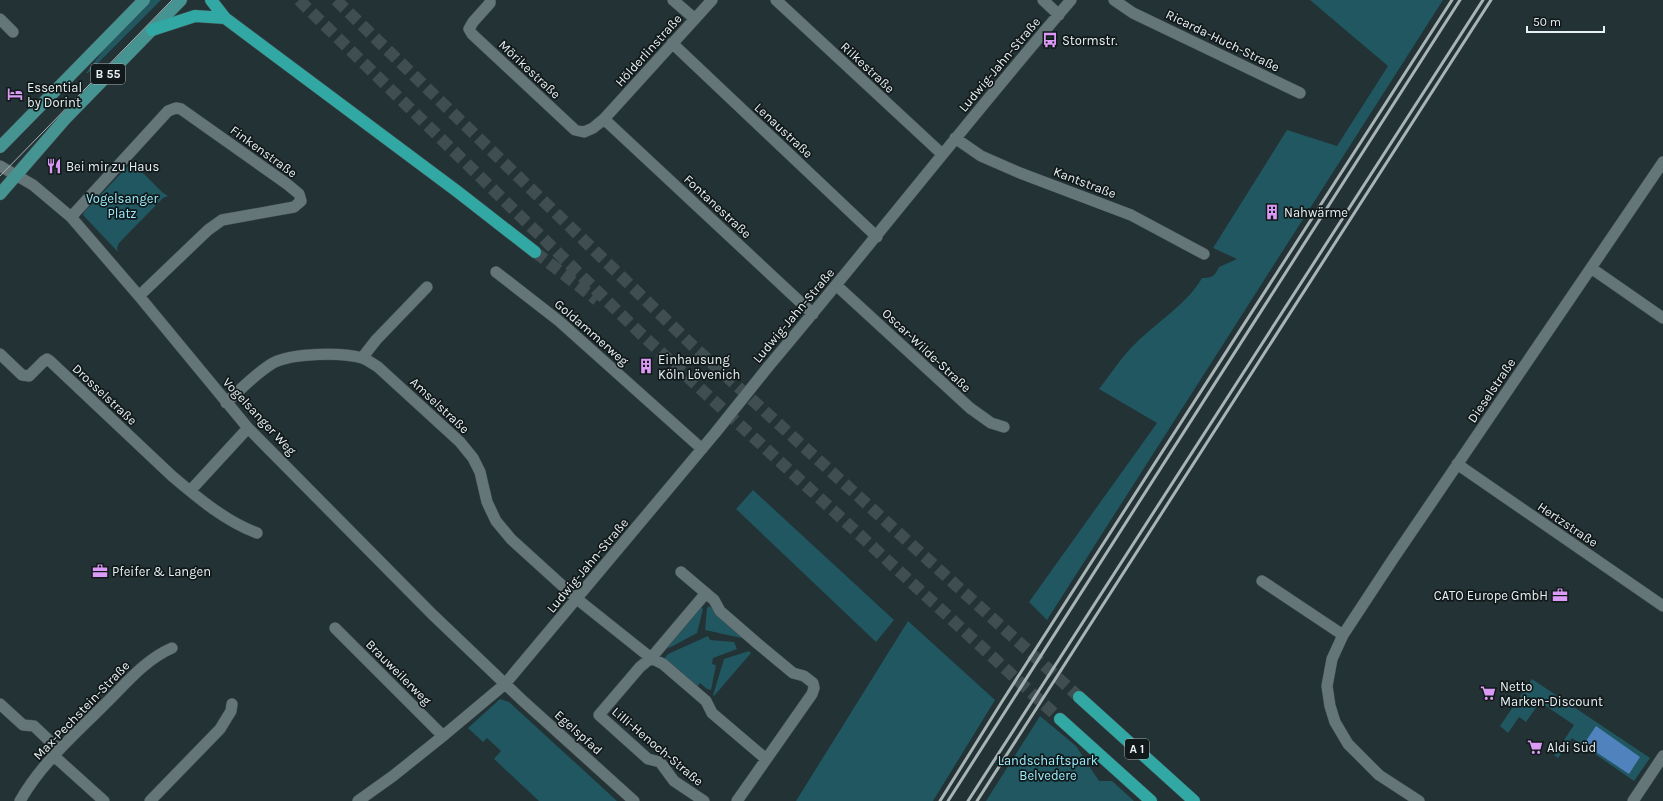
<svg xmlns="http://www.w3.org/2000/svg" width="1663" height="801" font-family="Karla,sans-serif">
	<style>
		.green { fill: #205761 }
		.water { fill: #5083be }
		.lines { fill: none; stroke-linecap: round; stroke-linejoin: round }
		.highway-tunnel { stroke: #404e51; stroke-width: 12; stroke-dasharray: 12 6; stroke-linecap: butt }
		.minor-casing { stroke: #414d50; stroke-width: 12 }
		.major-casing { stroke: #414d50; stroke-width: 13 }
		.highway-casing { stroke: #414d50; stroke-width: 13 }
		.minor { stroke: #657679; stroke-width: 11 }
		.major { stroke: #469492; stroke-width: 12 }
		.highway { stroke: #31a8a3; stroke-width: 12 }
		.tram { stroke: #a8b3b5; stroke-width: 1 }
		.rail { stroke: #a8b3b5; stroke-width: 3 }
		.minor-bridge-casing { stroke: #414d50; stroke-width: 12; stroke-linecap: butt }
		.minor-bridge { stroke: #657679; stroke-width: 11 }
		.labels { text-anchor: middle; stroke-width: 3.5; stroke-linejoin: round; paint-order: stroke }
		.shield { fill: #12191a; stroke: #a7b0b1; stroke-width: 1 }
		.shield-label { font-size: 12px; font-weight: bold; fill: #e7f0f2 }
		.poi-label { font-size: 13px; fill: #e7f0f2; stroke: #12191a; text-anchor: start }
		.street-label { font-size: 13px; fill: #e7f0f2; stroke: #12191a }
		.park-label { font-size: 13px; fill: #9cecfd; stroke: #12191a }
	</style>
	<rect width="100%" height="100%" fill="#233235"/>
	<!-- green -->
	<path class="green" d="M 150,0 L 161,0 L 88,73 L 86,73 L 112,39 Z
		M 1310,0 L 1443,0 L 1047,620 L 1029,602 L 1157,423 L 1099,389 C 1111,374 1122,356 1136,343 C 1157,322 1188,303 1202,278 C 1212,278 1215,276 1219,267 L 1237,259 L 1213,248 L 1287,130 L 1337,146 L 1388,66 Z
		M 131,163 L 134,164 L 162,192 L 168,196 L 163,198 L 119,243 L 117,248 L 118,252 L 83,215 L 84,212 Z
		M 753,490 L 894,620 L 876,642 L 736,509 Z
		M 709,606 L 747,638 L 746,639 L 705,630 L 707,608 Z
		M 701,607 L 703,609 L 697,633 L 669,648 L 668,647 Z
		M 908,621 L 995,700 L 933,801 L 796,801 Z
		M 708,636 L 710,640 L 734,642 L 737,649 L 713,658 L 712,664 L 716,665 L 711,690 L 707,689 L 700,683 L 696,688 L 663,660 L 668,654 Z
		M 749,651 L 751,653 L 714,696 L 713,695 L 724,659 Z
		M 1532,679 L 1650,758 L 1634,781 L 1572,738 L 1558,758 L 1554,755 L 1574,725 L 1540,702 L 1526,722 L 1519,717 L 1508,733 L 1500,726 Z
		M 500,699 L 509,702 L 617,801 L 539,801 L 494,759 L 501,751 L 487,738 L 483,742 L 468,728 Z
		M 1040,716 L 1076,746 L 1099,781 L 1112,781 L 1134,801 L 986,801 Z"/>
	<!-- water -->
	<path class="water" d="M 1596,726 L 1640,757 L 1629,774 L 1584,744 Z"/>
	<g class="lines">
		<!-- highway-tunnel -->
		<path class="highway-tunnel" d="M 299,0 L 641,334 L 1060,719
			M 336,0 L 693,346 L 1079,697
			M 535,252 L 597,300"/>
		<!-- minor casing -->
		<g class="minor-casing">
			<path id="minor" d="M 490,0 L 490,3 L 473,22 L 469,29 L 472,34 L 575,130 L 584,132 L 593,128 L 604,119 L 712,0
				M 673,0 L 695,19
				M 776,0 L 942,154
				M 1043,0 L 1059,15
				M 1114,0 L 1133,13 L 1300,93
				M 0,19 L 13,32
				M 672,43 L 877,237
				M 604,119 L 813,314
				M 955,138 L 981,156 L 1020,173 L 1131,215 L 1204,254
				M 0,166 L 33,185 L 71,217 L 139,296 L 248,428 L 432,614 L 522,700 L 634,801
				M 71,217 L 168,111 L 176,108 L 181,109 L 287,184 L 299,194 L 301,201 L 294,207 L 222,220 L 208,230 L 139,296
				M 1591,268 L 1663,318
				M 496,272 L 559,321 L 702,449
				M 836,285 L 970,408 L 991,423 L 1004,427
				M 0,354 L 22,375 L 29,376 L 44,361 L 47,359 L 50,361 L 172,476 C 198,498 225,521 257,533
				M 362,358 L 376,340 L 427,287
				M 768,367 C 870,246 968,120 1071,0
				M 226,403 C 241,389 256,373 273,363 C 292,353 342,352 362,358 C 368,360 373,364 378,367 L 460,442 L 473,458 L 480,472 L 487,502 L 496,521 L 511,539 L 577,599 L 651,658 L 663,664 L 706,701 L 712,713 L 766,759
				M 1457,464 L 1663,606
				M 190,491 L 248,428
				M 681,572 L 714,600 L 720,611 L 758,644 L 793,673 L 804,676 L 813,683 L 814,688 L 812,694 L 737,801
				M 1262,581 L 1343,635
				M 335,628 L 443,736
				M 0,704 L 23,725 L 34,726 L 59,750
				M 54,756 L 104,801
				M 20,801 C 40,765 73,736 102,707 C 124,686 144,660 172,648
				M 150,801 L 220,729 L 231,711 L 232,704
				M 358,801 L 393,776 L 443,736 L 505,684 L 716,432
				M 704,801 L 674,781 L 660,762 L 648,759 L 599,715 L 640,667 L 651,658 L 706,593
				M 1419,801 L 1379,775 L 1348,744 L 1335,722 L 1330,706 L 1327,686 L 1332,659 L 1343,635 L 1393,559 L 1663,162
				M 1633,801 L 1663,756"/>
		</g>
		<!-- major casing -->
		<g class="major-casing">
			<path id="major" d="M 0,147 L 144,0
				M 0,194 L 65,119 L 181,0"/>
		</g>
		<!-- highway casing -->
		<g class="highway-casing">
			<path id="highway" d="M 211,0 L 225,18 L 458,192 L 535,252
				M 152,30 L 195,16 L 225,18
				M 1079,697 L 1194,801
				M 1060,719 L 1151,801"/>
		</g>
		<!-- minor -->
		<use href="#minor" class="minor"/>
		<!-- major -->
		<use href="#major" class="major"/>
		<!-- highway -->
		<use href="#highway" class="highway"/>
		<!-- tram -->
		<path class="tram" d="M 0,176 L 172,0"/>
		<!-- rail -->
		<path class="rail" d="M 940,801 L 1003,700 L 1452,0
			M 948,801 L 1460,0
			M 968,801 L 1483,0
			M 977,801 L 1491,0"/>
		<!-- minor-bridge casing -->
		<g class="minor-bridge-casing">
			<path id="minor-bridge" d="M 716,432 L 768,367"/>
		</g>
		<!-- minor-bridge -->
		<use href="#minor-bridge" class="minor-bridge"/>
	</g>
	<!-- icons -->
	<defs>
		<g id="bus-bare" transform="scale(1.2)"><path d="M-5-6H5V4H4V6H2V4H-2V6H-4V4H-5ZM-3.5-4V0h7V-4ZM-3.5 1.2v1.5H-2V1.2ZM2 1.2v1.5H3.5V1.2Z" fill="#db9af6" stroke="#12191a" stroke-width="2.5" paint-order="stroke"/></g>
		<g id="hotel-bare" transform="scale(1.2)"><path d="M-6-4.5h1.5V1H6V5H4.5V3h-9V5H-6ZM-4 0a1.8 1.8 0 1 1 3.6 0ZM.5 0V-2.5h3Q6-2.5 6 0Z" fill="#db9af6" stroke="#12191a" stroke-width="2.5" paint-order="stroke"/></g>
		<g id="restaurant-bare" transform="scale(1.2)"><path d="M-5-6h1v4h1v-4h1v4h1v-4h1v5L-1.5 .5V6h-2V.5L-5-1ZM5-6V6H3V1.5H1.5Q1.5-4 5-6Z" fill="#db9af6" stroke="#12191a" stroke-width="2.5" paint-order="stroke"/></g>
		<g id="building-bare" transform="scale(1.2)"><path d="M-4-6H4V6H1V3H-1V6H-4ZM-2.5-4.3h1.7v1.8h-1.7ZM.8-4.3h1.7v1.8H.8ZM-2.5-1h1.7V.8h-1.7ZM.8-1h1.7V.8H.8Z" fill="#db9af6" stroke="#12191a" stroke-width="2.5" paint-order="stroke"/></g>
		<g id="office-bare" transform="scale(1.2)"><path d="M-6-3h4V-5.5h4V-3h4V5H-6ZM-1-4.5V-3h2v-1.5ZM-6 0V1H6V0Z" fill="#db9af6" stroke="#12191a" stroke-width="2.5" paint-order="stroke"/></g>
		<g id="supermarket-bare" transform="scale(1.2)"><path d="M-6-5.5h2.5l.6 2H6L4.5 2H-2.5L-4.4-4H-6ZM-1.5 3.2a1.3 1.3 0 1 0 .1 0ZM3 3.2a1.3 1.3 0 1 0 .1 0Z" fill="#db9af6" stroke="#12191a" stroke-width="2.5" paint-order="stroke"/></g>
	</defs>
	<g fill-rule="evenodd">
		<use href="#bus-bare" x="1050" y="40"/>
		<use href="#hotel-bare" x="15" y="94"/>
		<use href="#restaurant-bare" x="54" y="166"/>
		<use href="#building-bare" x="1272" y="212"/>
		<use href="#building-bare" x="646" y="366"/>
		<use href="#office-bare" x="100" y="571"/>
		<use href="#office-bare" x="1560" y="595"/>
		<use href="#supermarket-bare" x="1488" y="693"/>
		<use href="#supermarket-bare" x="1535" y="747"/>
	</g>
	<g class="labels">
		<!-- shield labels -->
		<g class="shield">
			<rect x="91" y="64" width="34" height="20" rx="3"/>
			<rect x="1125" y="739" width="24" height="20" rx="3"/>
		</g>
		<g class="shield-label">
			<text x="108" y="78">B 55</text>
			<text x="1137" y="753">A 1</text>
		</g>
		<!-- poi labels -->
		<g class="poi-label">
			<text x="1062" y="45">Stormstr.</text>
			<text x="27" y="92">Essential<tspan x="27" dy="15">by Dorint</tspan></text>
			<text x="66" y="171">Bei mir zu Haus</text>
			<text x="1284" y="217">Nahwärme</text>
			<text x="658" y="364">Einhausung<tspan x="658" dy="15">Köln Lövenich</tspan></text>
			<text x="112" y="576">Pfeifer &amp; Langen</text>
			<text x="1548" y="600" text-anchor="end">CATO Europe GmbH</text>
			<text x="1500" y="691">Netto<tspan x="1500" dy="15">Marken-Discount</tspan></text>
			<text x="1547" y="752">Aldi Süd</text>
		</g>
		<!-- street labels -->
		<g class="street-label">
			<text transform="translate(1223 40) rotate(26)" y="5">Ricarda-Huch-Straße</text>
			<text transform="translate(648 50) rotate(-48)" y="5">Hölderlinstraße</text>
			<text transform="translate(999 64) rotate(-50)" y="5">Ludwig-Jahn-Straße</text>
			<text transform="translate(868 67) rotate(43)" y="5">Rilkestraße</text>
			<text transform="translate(530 69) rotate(43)" y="5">Mörikestraße</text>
			<text transform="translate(784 130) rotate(43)" y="5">Lenaustraße</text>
			<text transform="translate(264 151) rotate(36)" y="5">Finkenstraße</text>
			<text transform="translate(1085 182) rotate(21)" y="5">Kantstraße</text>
			<text transform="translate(718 206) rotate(43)" y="5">Fontanestraße</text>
			<text transform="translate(793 315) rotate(-50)" y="5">Ludwig-Jahn-Straße</text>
			<text transform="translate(592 332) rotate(41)" y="5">Goldammerweg</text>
			<text transform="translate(927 350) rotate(43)" y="5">Oscar-Wilde-Straße</text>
			<text transform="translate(1491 390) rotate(-56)" y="5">Dieselstraße</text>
			<text transform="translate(105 394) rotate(43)" y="5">Drosselstraße</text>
			<text transform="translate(440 405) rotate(43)" y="5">Amselstraße</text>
			<text transform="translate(260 416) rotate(47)" y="5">Vogelsanger Weg</text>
			<text transform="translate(1568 524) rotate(34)" y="5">Hertzstraße</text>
			<text transform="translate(587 565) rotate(-50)" y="5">Ludwig-Jahn-Straße</text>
			<text transform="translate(399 672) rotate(45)" y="5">Brauweilerweg</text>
			<text transform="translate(81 710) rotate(-46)" y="5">Max-Pechstein-Straße</text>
			<text transform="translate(579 732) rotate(42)" y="5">Egelspfad</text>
			<text transform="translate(658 746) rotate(40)" y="5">Lilli-Henoch-Straße</text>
		</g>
		<!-- park labels -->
		<g class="park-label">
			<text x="122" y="203">Vogelsanger<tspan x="122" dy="15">Platz</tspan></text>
			<text x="1048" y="765">Landschaftspark<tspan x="1048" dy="15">Belvedere</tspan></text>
		</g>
	</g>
	<!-- scale -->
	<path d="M1527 26v6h77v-6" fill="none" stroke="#e7f0f2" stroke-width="2"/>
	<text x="1533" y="26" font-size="12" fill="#e7f0f2" stroke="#12191a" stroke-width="3" paint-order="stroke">50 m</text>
</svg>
